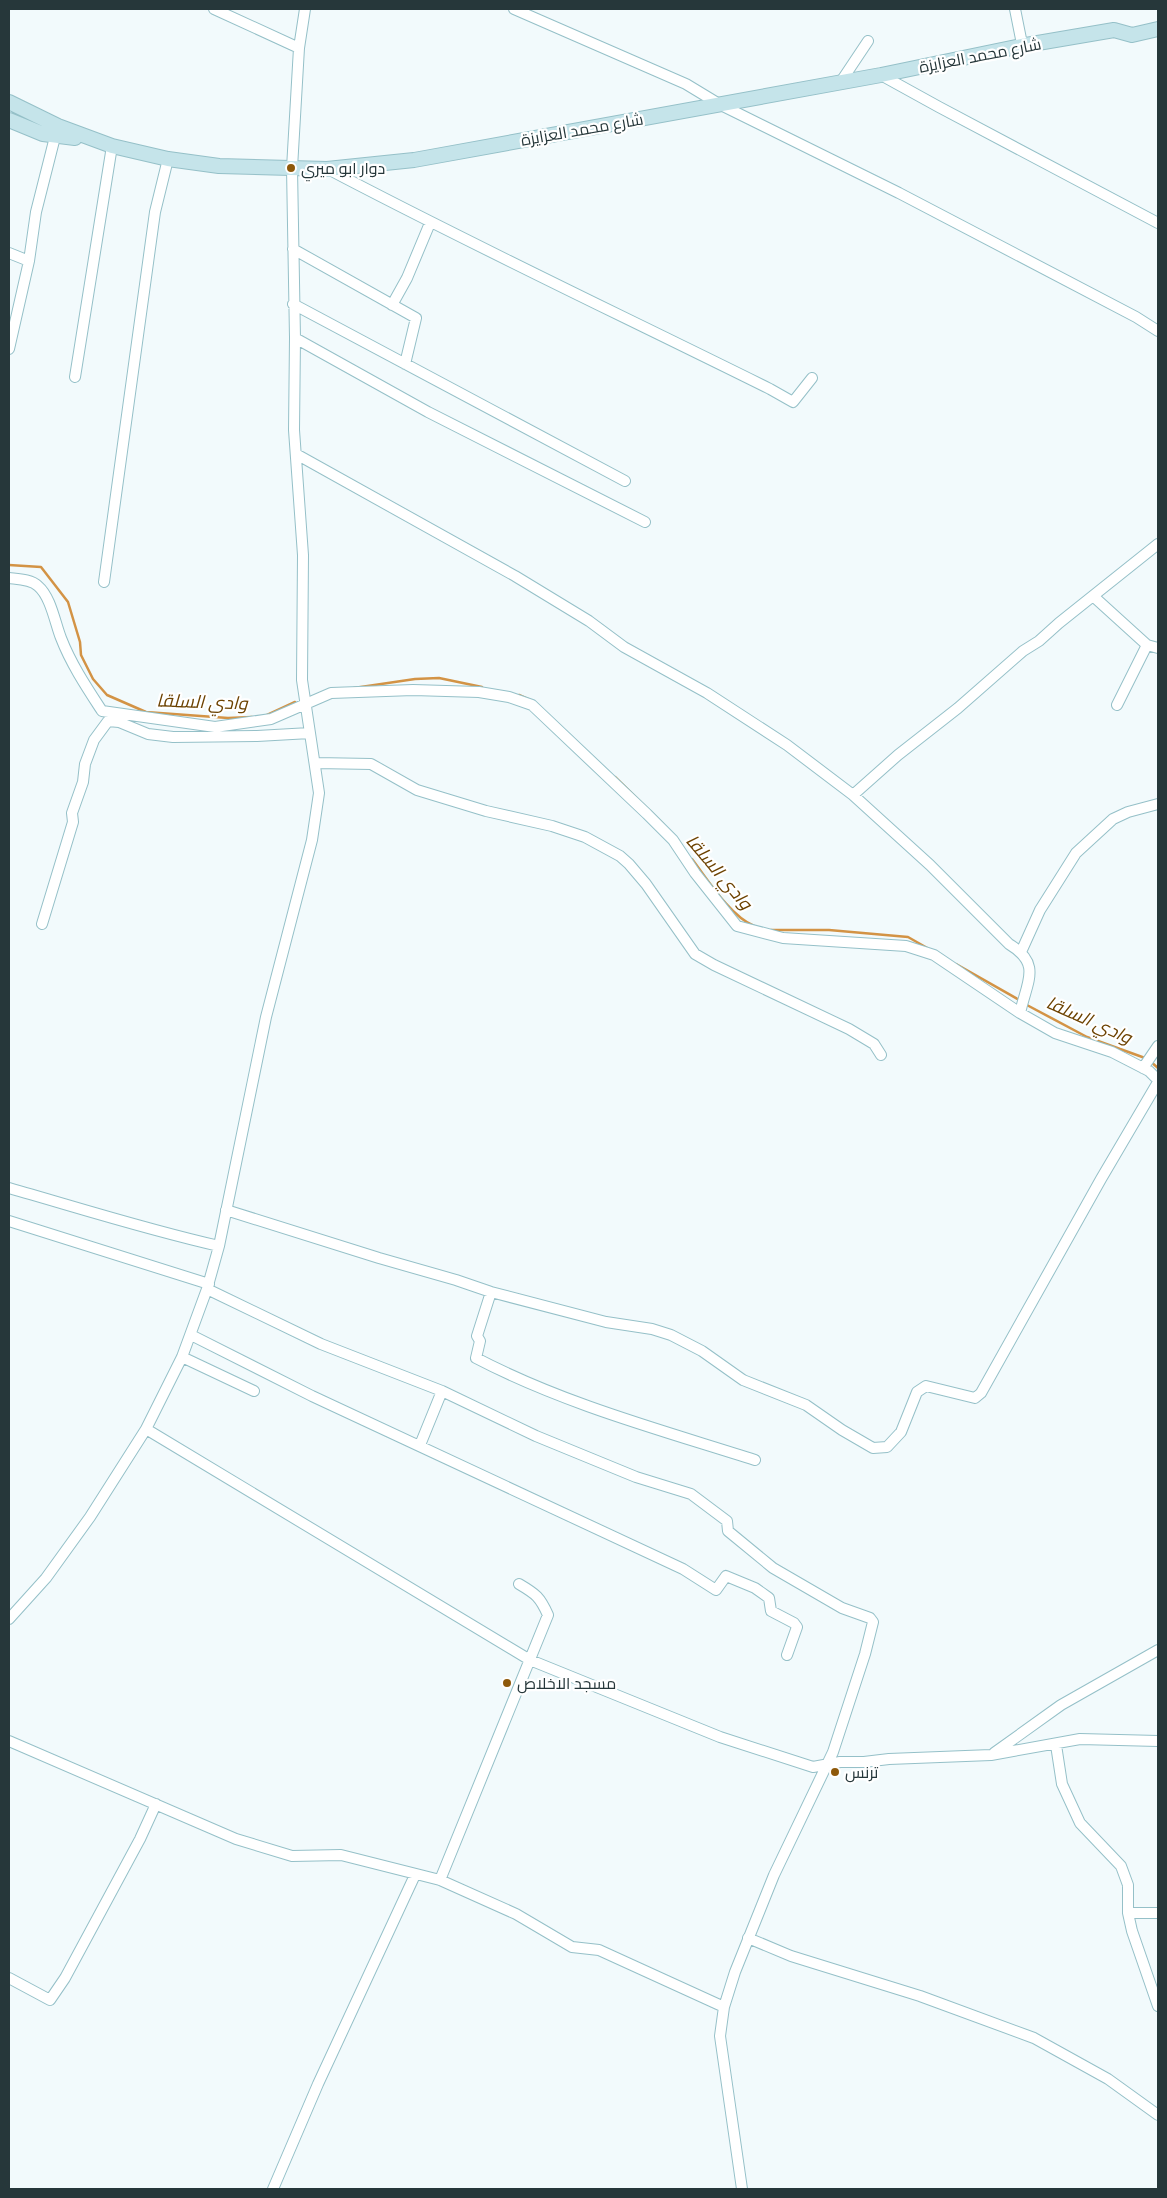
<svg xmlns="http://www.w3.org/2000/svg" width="1167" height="2198" font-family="'Archivo Narrow',Cairo,sans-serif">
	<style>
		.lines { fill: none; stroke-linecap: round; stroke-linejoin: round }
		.stream { stroke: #d39345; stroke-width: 2.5 }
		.street-casing { stroke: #95c0c8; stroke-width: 12 }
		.secondary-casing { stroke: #95c0c8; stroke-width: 16 }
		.street { stroke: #fff; stroke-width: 10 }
		.secondary { stroke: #c5e4ea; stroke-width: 14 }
		.poi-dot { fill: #8e590a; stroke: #fff; stroke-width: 2 }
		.labels { text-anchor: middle; stroke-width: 4.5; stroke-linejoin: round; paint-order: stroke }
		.street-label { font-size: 16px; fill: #26373a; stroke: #fff }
		.poi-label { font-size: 16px; fill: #26373a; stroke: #fff; text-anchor: start }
		.water-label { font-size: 18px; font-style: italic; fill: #6c4200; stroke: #fff }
	</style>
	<rect width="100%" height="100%" fill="#f2fafc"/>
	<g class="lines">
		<!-- stream -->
		<path class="stream" d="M 9,565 L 41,567 L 68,602 L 80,642 L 81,655 L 93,679 L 107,695 L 146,712 L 228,718 L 252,717
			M 354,688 L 415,679 L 439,678 L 482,687
			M 519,695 L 530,700
			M 267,715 L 295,702
			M 615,777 L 663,824
			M 692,859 C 708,880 730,916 754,926
			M 771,930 L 829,930 L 908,937 L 929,949
			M 956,964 L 1021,1001
			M 1025,1004 L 1087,1037 L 1145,1058
			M 1150,1061 L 1158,1068"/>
		<!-- street casing -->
		<g class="street-casing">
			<path id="street" d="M 214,9 L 299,48
				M 514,9 L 686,84 L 719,104 L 899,193 L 1136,317 L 1158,331
				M 1015,9 L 1021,39 L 1026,45
				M 881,75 L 939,107 L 1158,223
				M 842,80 L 868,41
				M 328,169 C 474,246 623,316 770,389 L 793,402 L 812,378
				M 293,249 L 416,318 L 405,364
				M 9,253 L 29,261
				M 293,304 L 625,481
				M 392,305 L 407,278 L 430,223
				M 295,338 L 428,412 L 645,522
				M 9,349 L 29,261 L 36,212 L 57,129
				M 75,377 L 112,146
				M 296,454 L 515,576 L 589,621 L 624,647 L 707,693 L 787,745 L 853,795 L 930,865 L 1009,944 C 1042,964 1027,981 1020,1013
				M 9,578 C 17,579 31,579 38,586 C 51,597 55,623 61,638 C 71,664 87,688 102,711 L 215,727 L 271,719 L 331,693 L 413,690 L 479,692 L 509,697 L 532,705 L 647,814 L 673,840 L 695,873 L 737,926 L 783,938 L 906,946 L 934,955 L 1020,1013 L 1055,1033 L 1112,1052 L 1149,1071 L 1158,1080
				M 104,582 L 155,212 L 168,159
				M 1093,596 L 1147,645 L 1158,648
				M 1117,705 L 1147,645
				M 316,763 L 371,764 L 417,790 L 486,811 L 552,826 L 585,837 L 620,856 L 629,864 L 646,884 L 695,954 L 714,965 L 849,1029 L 874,1044 L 881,1055
				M 853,795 L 898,755 L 958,708 L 1023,651 L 1039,641 L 1059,623 L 1158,544
				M 42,924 L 73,822 L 72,813 L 83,782 L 85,764 L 94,740 L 108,721 L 119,722 L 148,734 L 173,737 L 257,736 L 310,733
				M 1021,952 L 1040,910 L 1076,853 L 1113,819 L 1128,812 L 1158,804
				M 1143,1068 L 1158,1046
				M 9,1188 C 79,1208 148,1230 219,1246
				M 226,1210 L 379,1258 L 456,1280 L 491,1292 L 606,1322 L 652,1329 L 671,1335 L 702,1351 L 743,1380 L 806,1405 L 842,1430 L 873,1448 L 887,1447 L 901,1432 L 917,1392 L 926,1386 L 975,1398 L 981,1393 L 1101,1179 L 1158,1082
				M 9,1221 L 209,1284
				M 207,1289 L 321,1344 L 442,1391 L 536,1436 L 636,1477 L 691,1494 L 727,1521 L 728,1531 L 773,1568 L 842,1608 L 870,1618 L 873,1622 L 865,1654 L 833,1752 L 774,1875 L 735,1972 L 724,2007 L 720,2036 L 742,2189
				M 491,1292 L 477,1336 L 480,1341 L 476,1358 C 564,1404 661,1430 755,1460
				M 191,1335 L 312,1396 L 683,1569 L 716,1590 L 726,1576 L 755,1588 L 769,1598 L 771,1611 L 794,1623 L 797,1627 L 787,1655
				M 182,1357 L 254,1391
				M 146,1429 L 530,1660 L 720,1737 L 813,1767 L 840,1762 L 864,1762 L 889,1759 L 991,1755 L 1080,1739 L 1158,1741
				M 420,1445 L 442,1391
				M 9,1619 L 46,1578 L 90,1517 L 146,1429 L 182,1357 L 207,1289 L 219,1246 L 266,1017 L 312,840 L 319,793 L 302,680 L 303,555 L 294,430 L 295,338 L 292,168 L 299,48 L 305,9
				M 9,1741 L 236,1839 L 292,1856 L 341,1855 L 440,1880 L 516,1914 L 572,1947 L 599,1950 L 724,2007
				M 1056,1745 L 1062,1784 L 1080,1823 L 1121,1866 L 1128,1885 L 1128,1913 L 1132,1931 L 1158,2006
				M 994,1753 L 1061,1705 L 1158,1650
				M 440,1880 L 548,1615 C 540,1597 536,1594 519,1584
				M 1128,1913 L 1158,1913
				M 748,1938 L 791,1956 L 920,1996 L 1034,2038 L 1108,2079 L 1158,2115
				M 9,1978 L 50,2000 L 65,1978 L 140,1839 L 156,1804
				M 273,2189 L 318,2084 L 415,1875"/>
		</g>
		<!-- secondary casing -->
		<g class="secondary-casing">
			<path id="secondary" d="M 9,102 L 58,126 L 112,146 L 168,159 L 219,166 L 327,169 L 414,160 L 881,75 L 1026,45 L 1114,30 L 1132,35 L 1158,29
				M 9,120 L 43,134 L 75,138"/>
		</g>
		<!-- street -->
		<use href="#street" class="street"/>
		<!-- secondary -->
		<use href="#secondary" class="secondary"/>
	</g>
	<!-- markers -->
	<g class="poi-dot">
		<circle cx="291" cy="168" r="5"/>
		<circle cx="507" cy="1683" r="5"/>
		<circle cx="835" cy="1772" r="5"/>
	</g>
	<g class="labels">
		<!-- street labels -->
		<g class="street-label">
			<text transform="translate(980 55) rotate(-11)" y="6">شارع محمد العزايزة</text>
			<text transform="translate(582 129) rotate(-10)" y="6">شارع محمد العزايزة</text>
		</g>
		<!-- poi labels -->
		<g class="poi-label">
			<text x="301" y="174">دوار ابو ميري</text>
			<text x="517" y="1689">مسجد الاخلاص</text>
			<text x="845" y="1778">ترنس</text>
		</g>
		<!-- water labels -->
		<g class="water-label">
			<text transform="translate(202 702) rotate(2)" y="6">وادي السلقا</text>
			<text transform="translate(719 872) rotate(50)" y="6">وادي السلقا</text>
			<text transform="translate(1089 1020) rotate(24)" y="6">وادي السلقا</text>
		</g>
	</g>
	<!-- border -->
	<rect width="1167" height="2198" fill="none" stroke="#26373a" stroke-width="20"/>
</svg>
